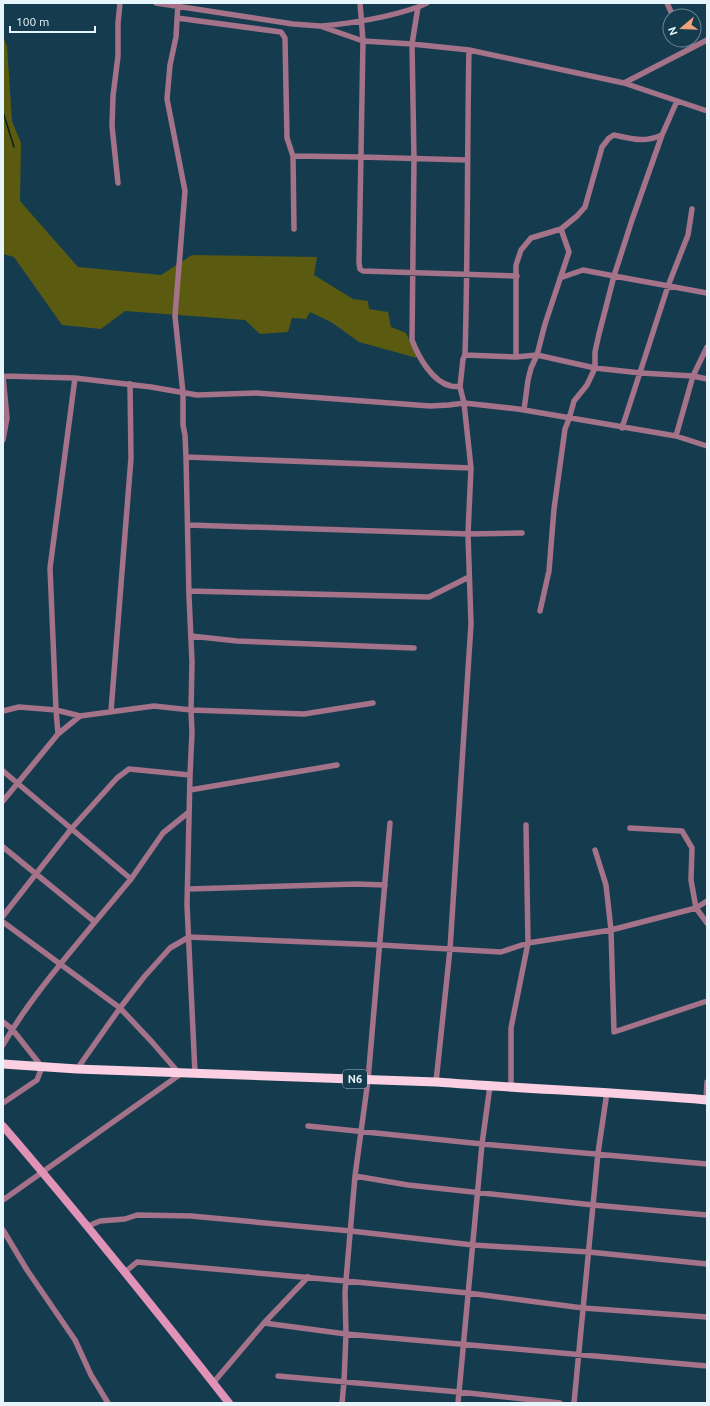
<svg xmlns="http://www.w3.org/2000/svg" width="710" height="1406" font-family="Ubuntu,sans-serif">
	<style>
		.green { fill: #5a5a11 }
		.lines { fill: none; stroke-linecap: round; stroke-linejoin: round }
		.stream { stroke: #0b2019; stroke-width: 1.5 }
		.minor { stroke: #a47289; stroke-width: 5.5 }
		.secondary { stroke: #e092b7; stroke-width: 8 }
		.trunk { stroke: #fad0e2; stroke-width: 9 }
		.labels { text-anchor: middle; stroke-width: 4; stroke-linejoin: round; paint-order: stroke }
		.shield { fill: #153c4e; stroke: #a7bdc8; stroke-width: 1 }
		.shield-label { font-size: 11px; font-weight: bold; fill: #e6f4fc }
	</style>
	<rect width="100%" height="100%" fill="#153c4e"/>
	<!-- green -->
	<path class="green" d="M 3,36 L 7,47 L 12,121 L 21,143 L 20,201 L 78,267 L 161,275 L 192,255 L 317,257 L 314,275 L 353,299 L 368,301 L 369,309 L 388,312 L 391,327 L 406,333 L 417,358 L 359,342 L 331,322 L 310,312 L 306,319 L 292,318 L 288,332 L 260,334 L 245,320 L 125,311 L 101,329 L 62,325 L 14,257 L 3,254 Z"/>
	<g class="lines">
		<!-- stream -->
		<path class="stream" d="M 3,112 L 14,147"/>
		<!-- minor -->
		<path class="minor" d="M 156,3 L 293,24 L 320,26 L 363,41 L 412,44 L 469,50 L 624,83 L 707,40
			M 178,3 L 176,37 L 170,65 L 167,99 L 185,191 L 175,316 L 183,393 L 183,425 L 185,435 L 186,457 L 189,596 L 192,662 L 191,710 L 192,733 L 190,775 L 187,905 L 195,1073
			M 360,3 L 363,41 L 359,263 L 360,269 L 363,271 L 517,276
			M 427,3 L 418,7 L 412,44 L 414,159 L 412,340 C 418,356 432,382 451,386 C 454,387 457,386 460,387
			M 667,3 L 673,16
			M 177,18 L 281,32 L 285,38 L 287,138 L 293,156
			M 322,26 C 355,23 386,18 418,7
			M 689,40 L 692,48
			M 624,83 L 707,111
			M 118,183 L 112,126 L 113,96 L 118,56 L 118,23 L 120,3
			M 294,229 L 293,156 L 361,157 L 467,160
			M 560,278 L 583,270 L 614,276 L 632,220 L 662,135
			M 465,355 L 516,357 L 537,355 L 595,368 L 641,373 L 693,376 L 707,379
			M 516,357 L 516,265 L 521,250 L 531,238 L 561,229 L 577,216 L 585,207 L 602,147 L 609,138 L 614,135 C 633,139 643,143 662,135 L 677,101
			M 3,376 L 75,378 L 151,387 L 197,395 L 256,393 L 430,406 L 449,405 L 464,403 L 518,409 L 676,436 L 707,446
			M 524,410 L 528,380 L 531,368 L 537,355 L 545,324 L 569,252 L 561,229
			M 622,428 L 668,286 L 688,235 L 692,209
			M 676,436 L 693,376 L 707,347
			M 3,440 L 7,418 L 3,376
			M 186,457 L 471,468
			M 188,525 L 468,534 L 522,533
			M 189,591 L 429,597 L 469,577
			M 540,611 L 549,571 L 554,509 L 565,429 L 569,419 L 574,401 L 587,385 L 595,368 L 595,352 L 599,334 L 614,276 L 707,293
			M 191,636 L 237,641 L 414,648
			M 3,711 L 19,707 L 56,710 L 80,716
			M 111,711 L 131,458 L 130,384
			M 58,734 L 56,710 L 50,568 L 75,378
			M 3,771 L 131,879
			M 190,790 L 337,765
			M 3,801 L 58,734 L 80,716 L 154,706 L 191,710 L 304,714 L 373,703
			M 630,828 L 682,831 L 692,848 L 691,880 L 696,908 L 707,923
			M 3,847 L 95,922 C 63,961 28,1001 3,1045
			M 595,850 L 606,885 L 611,930 L 614,1032 L 707,1001
			M 188,889 L 356,884 L 385,885
			M 3,916 L 72,828 L 117,778 L 129,769 L 190,775
			M 3,922 L 120,1008 L 152,1042 L 178,1072
			M 95,922 L 131,879 L 163,833 L 189,812
			M 3,1022 L 12,1029 L 42,1067 L 37,1080 L 3,1103
			M 77,1069 L 120,1008 L 144,977 L 170,948 L 189,937 L 380,945 L 501,952 L 528,943 L 611,930 L 696,908 L 707,901
			M 436,1082 L 450,949 L 471,624 L 468,534 L 471,468 L 464,403 L 460,387 L 463,359 L 465,355 C 468,253 467,152 469,50
			M 511,1087 L 511,1028 L 528,943 L 526,825
			M 706,1100 L 707,1082
			M 308,1126 L 482,1144 L 707,1164
			M 355,1176 L 408,1185 L 593,1205 L 707,1215
			M 3,1200 L 182,1073
			M 88,1226 L 100,1221 L 125,1219 L 137,1215 L 191,1216 L 351,1231 L 473,1245 L 589,1252 L 707,1264
			M 3,1230 L 27,1270 L 75,1340 L 91,1375 L 108,1403
			M 125,1272 L 137,1262 L 346,1281 L 468,1293 L 583,1308 L 707,1317
			M 264,1323 L 346,1334 L 707,1366
			M 278,1376 L 459,1392 L 560,1403
			M 213,1383 L 264,1323 L 308,1277
			M 342,1403 L 344,1382 L 346,1334 L 345,1292 L 355,1176 L 368,1080 L 390,823
			M 458,1403 L 482,1144 L 490,1086
			M 574,1403 L 598,1153 L 607,1092"/>
		<!-- secondary -->
		<path class="secondary" d="M 3,1126 C 81,1216 155,1309 229,1403"/>
		<!-- trunk -->
		<path class="trunk" d="M 3,1064 L 77,1069 L 436,1082 C 526,1089 617,1092 707,1100"/>
	</g>
	<g class="labels">
		<!-- shield labels -->
		<rect class="shield" x="343" y="1070" width="24" height="18" rx="3"/>
		<g class="shield-label">
			<text x="355" y="1083">N6</text>
		</g>
	</g>
	<!-- border -->
	<rect width="710" height="1406" fill="none" stroke="#e6f4fc" stroke-width="8"/>
	<!-- north arrow -->
	<g transform="translate(682 28) rotate(251)"><circle r="19" fill="#153c4e" stroke="#698694"/>
	<path d="M0-3L7 15L0 10L-7 15Z" fill="#efa378"/>
	<text y="-6" font-size="11" font-weight="bold" text-anchor="middle" fill="#e6f4fc">N</text>
	</g>
	<!-- scale -->
	<path d="M10 26v6h85v-6" fill="none" stroke="#e6f4fc" stroke-width="2"/>
	<text x="16" y="26" font-size="12" fill="#e6f4fc" stroke="#153c4e" stroke-width="3" paint-order="stroke">100 m</text>
</svg>
